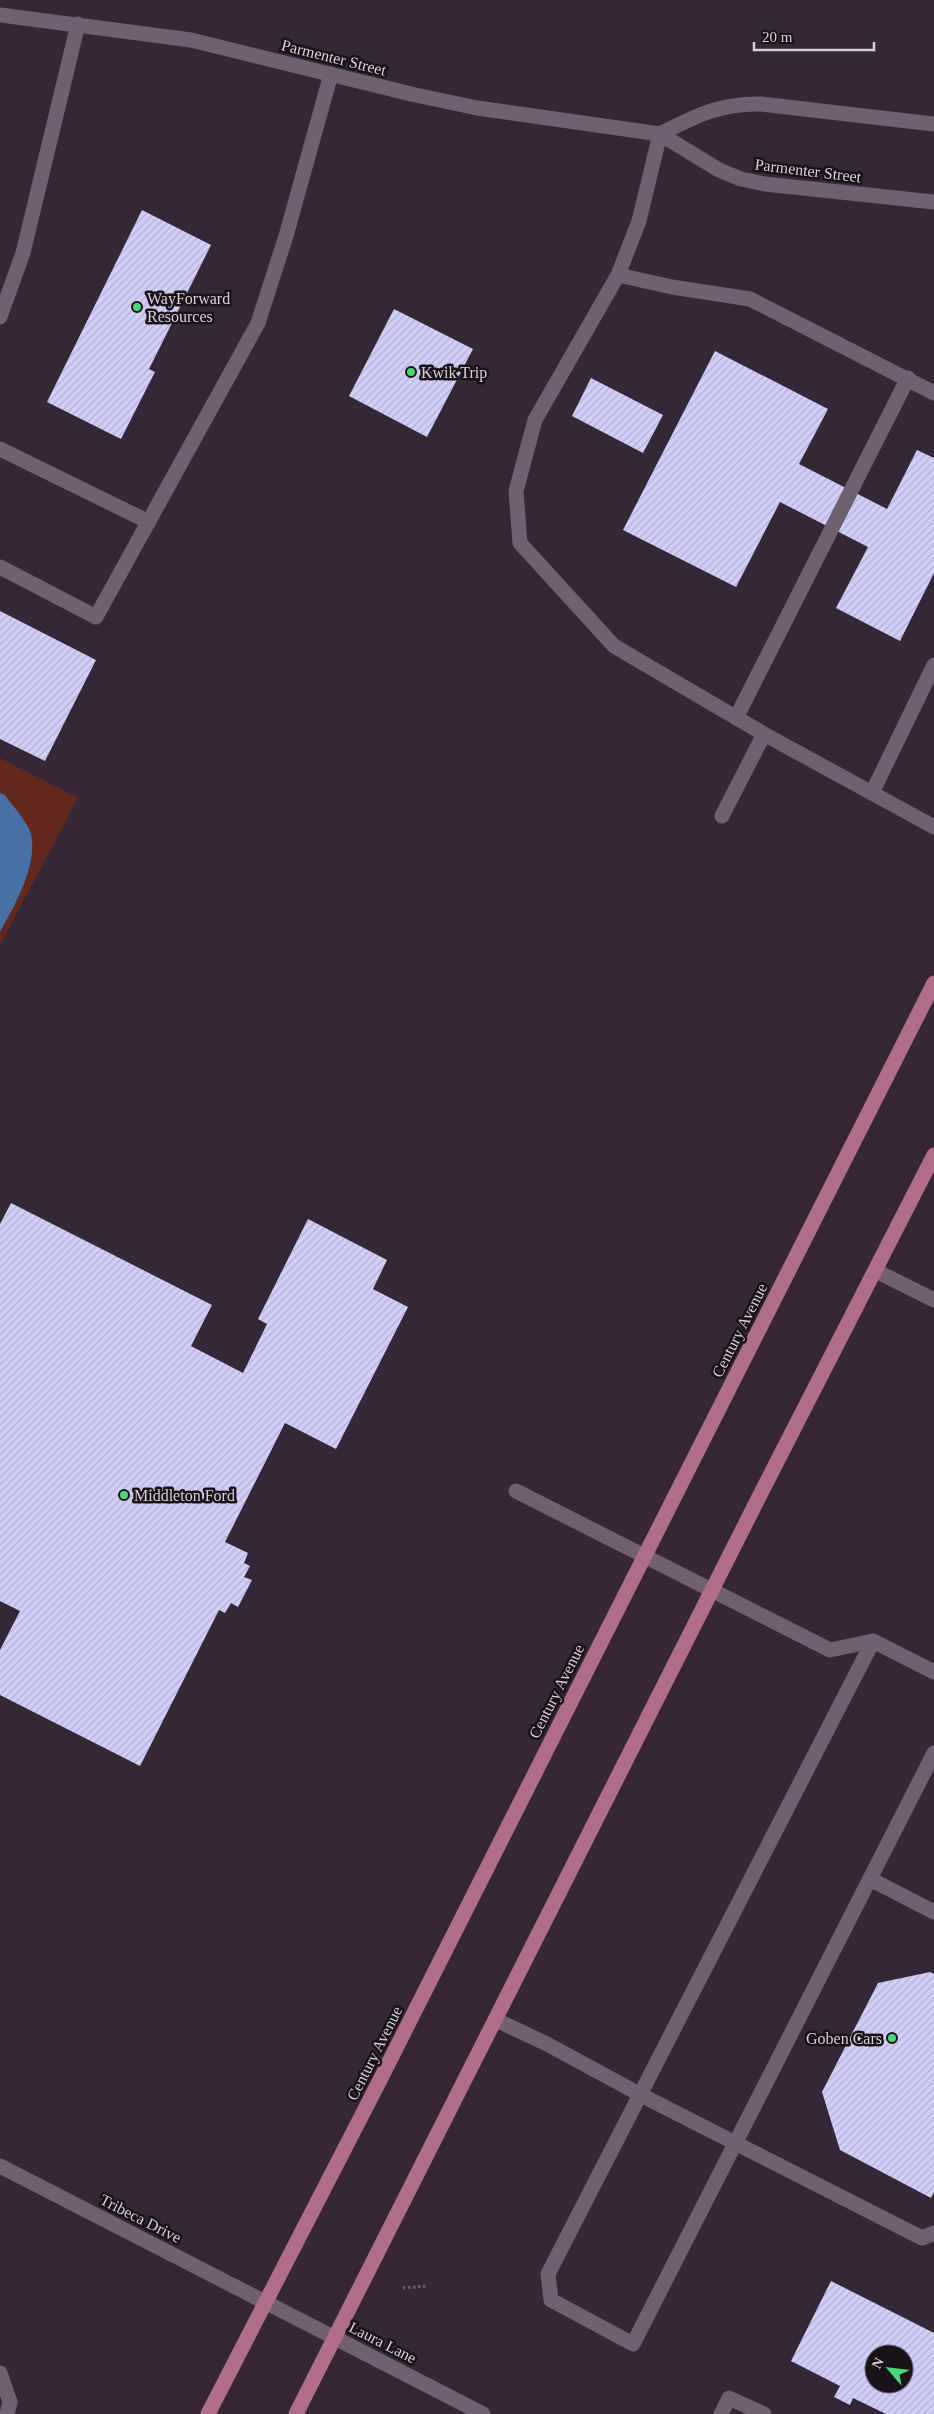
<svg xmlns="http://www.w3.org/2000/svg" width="934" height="2414" font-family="'Times New Roman',serif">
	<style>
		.green { fill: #62281d }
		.water { fill: #4771a4 }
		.building { fill: url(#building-hatch); fill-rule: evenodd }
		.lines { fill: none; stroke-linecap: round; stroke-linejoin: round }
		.path { stroke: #6c5f6d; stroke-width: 3; stroke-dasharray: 2.5 2.5; stroke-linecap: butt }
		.minor { stroke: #706072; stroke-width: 15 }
		.major { stroke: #af6d8a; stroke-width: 15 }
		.poi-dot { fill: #49d778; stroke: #191219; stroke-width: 2 }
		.labels { text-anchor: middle; stroke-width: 5; stroke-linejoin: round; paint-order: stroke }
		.street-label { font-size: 16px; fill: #d9d0da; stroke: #191219 }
		.poi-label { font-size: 16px; fill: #d9d0da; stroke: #191219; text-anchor: start }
	</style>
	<defs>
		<pattern id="building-hatch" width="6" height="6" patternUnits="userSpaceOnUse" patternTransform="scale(1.25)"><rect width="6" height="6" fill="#d1cef7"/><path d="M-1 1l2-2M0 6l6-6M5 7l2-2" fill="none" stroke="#b4b1d3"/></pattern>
	</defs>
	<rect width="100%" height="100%" fill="#352736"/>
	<!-- green -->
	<path class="green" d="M 0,758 L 78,798 L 0,945 Z"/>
	<!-- water -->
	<path class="water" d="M 0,793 L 5,795 C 12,805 29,824 31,834 C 38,865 15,905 0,932 Z"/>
	<!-- building -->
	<path class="building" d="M 142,210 L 211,245 L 149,369 L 155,372 L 121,439 L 47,402 Z
		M 394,309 L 473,349 L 427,437 L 349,396 Z
		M 715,351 L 828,409 L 799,464 L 887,509 L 917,450 L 934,458 L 934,573 L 900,641 L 836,608 L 868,547 L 780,502 L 736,587 L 623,530 Z
		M 591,378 L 663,415 L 643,453 L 572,416 Z
		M 0,611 L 96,660 L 45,761 L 0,739 Z
		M 11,1203 L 212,1305 L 191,1346 L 243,1373 L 267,1324 L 258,1319 L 308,1219 L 387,1260 L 373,1289 L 408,1307 L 336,1449 L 285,1423 L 225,1542 L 248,1553 L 244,1563 L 250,1566 L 244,1577 L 252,1580 L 238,1607 L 231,1603 L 225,1613 L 219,1610 L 140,1766 L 0,1695 L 0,1650 L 20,1611 L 0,1601 L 0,1224 Z
		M 930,1972 L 934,1974 L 934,2192 L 931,2198 L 840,2150 L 822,2092 L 878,1983 Z
		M 831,2281 L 934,2333 L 934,2414 L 886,2414 L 853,2398 L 850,2405 L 834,2397 L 840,2386 L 791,2361 ZM 874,2354 L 904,2354 L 904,2384 L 874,2384 Z"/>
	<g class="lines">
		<!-- path -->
		<path class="path" d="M 403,2288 L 427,2286"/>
		<!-- minor -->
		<path class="minor" d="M 0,15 L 191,40 L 411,94 L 477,108 L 660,134 L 719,170 L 741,179 L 765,184 L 934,202
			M 660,134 L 639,221 L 618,275 L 535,420 L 516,491 L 520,543 L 614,646 L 764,734 L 934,827
			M 660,134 C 696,116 720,103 761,104 L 934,124
			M 618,275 L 672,287 L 750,299 L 934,393
			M 0,317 L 23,253 L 78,24
			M 0,449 L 149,522
			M 0,567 L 96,617 L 258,323 L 286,236 L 331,74
			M 736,718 L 908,378
			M 872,793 L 934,665
			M 722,816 L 764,734
			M 876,1271 L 934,1300
			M 516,1491 L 830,1650 L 873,1641 L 934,1672
			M 873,1641 L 548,2274 L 551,2300 L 633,2344 L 934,1753
			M 870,1879 L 934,1912
			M 496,2020 L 547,2044 L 641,2095 L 922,2238 L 934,2233
			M 0,2166 L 483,2414
			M 0,2373 L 10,2402 L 7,2414
			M 721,2414 L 729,2398 L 764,2414"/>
		<!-- major -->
		<path class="major" d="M 208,2414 L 380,2080 L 934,983
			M 296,2414 L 762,1491 L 934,1155"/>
	</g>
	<!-- markers -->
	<g class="poi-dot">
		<circle cx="137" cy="307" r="5"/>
		<circle cx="411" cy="372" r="5"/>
		<circle cx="124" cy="1495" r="5"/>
		<circle cx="892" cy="2038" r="5"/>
	</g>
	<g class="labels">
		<!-- street labels -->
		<g class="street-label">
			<text transform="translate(334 57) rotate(14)" y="6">Parmenter Street</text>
			<text transform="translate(808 170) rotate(7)" y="6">Parmenter Street</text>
			<text transform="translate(739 1330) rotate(-63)" y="6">Century Avenue</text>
			<text transform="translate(556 1691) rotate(-63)" y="6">Century Avenue</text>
			<text transform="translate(374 2053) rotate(-63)" y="6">Century Avenue</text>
			<text transform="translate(141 2218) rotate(27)" y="6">Tribeca Drive</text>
			<text transform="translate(383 2342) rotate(27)" y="6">Laura Lane</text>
		</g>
		<!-- poi labels -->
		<g class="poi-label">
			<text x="147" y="304">WayForward<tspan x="147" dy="18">Resources</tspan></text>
			<text x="421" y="378">Kwik Trip</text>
			<text x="134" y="1501">Middleton Ford</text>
			<text x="882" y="2044" text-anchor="end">Goben Cars</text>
		</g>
	</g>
	<!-- north arrow -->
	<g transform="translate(889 2369) rotate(298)"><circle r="24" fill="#191219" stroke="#665e66"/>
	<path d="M0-4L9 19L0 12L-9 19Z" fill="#49d778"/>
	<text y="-8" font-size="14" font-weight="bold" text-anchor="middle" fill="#d9d0da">N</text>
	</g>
	<!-- scale -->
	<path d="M754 42v8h120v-8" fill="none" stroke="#d9d0da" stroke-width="2.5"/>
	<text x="762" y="42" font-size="15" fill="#d9d0da" stroke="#191219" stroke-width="4" paint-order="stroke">20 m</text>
</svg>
